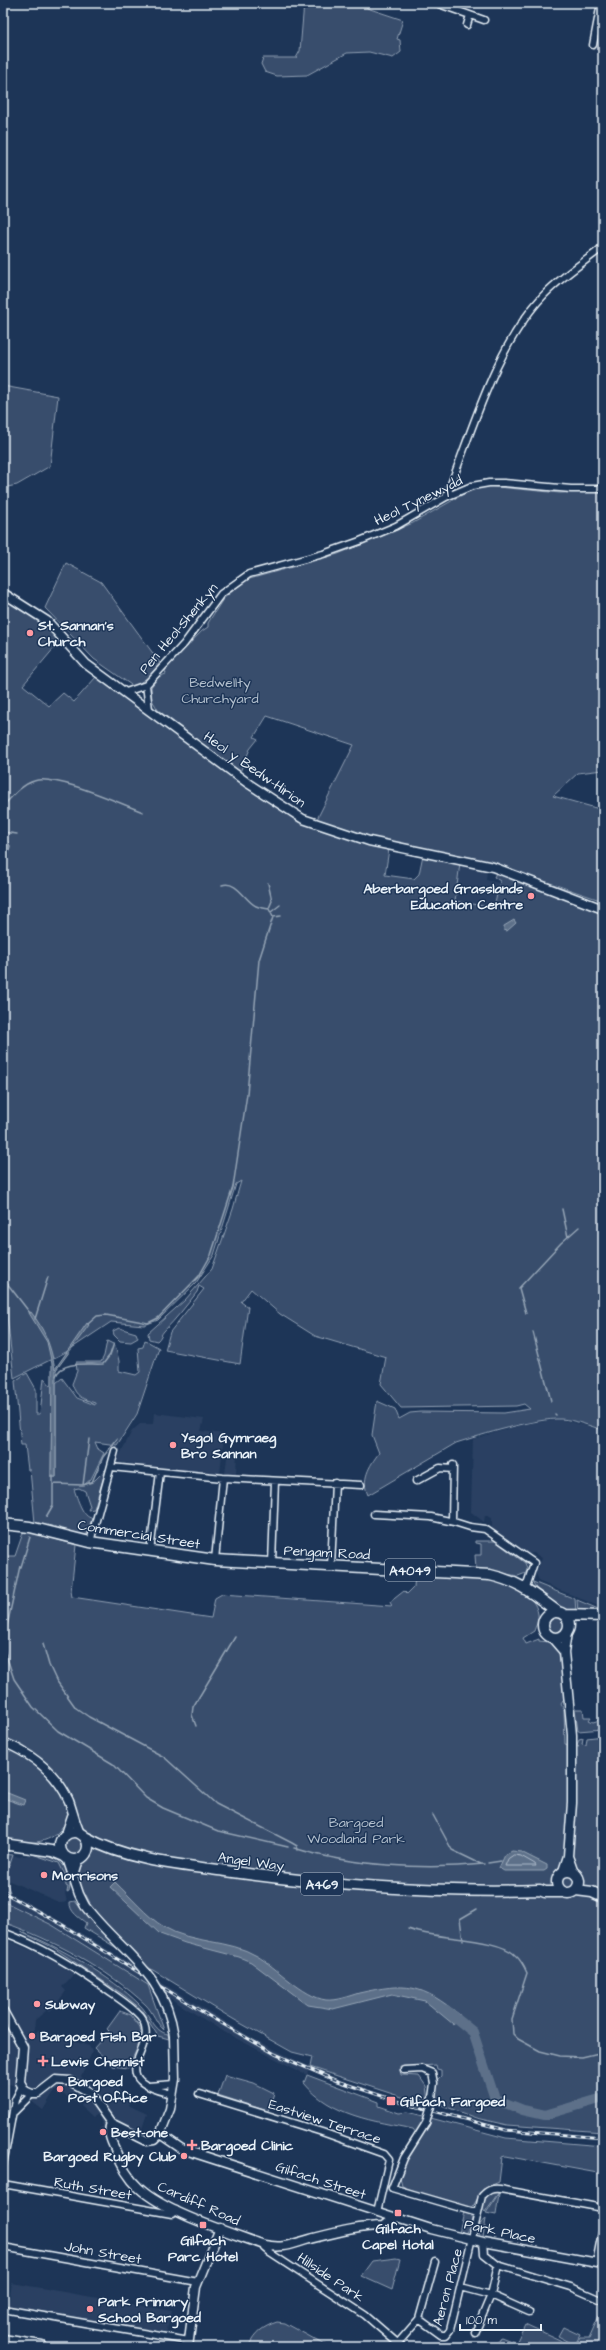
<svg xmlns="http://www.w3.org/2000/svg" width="606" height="2350" font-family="'Architects Daughter',sans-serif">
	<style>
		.built { fill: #2a4162 }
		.green { fill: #374d6c; stroke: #909fb2 }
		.water { fill: #5d7089; stroke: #95a4b5 }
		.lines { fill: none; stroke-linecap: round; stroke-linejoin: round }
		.shore { stroke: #b0bdcc; stroke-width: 1 }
		.stream { stroke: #95a4b5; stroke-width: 1.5 }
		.river { stroke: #5d7089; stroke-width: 10 }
		.minor-casing { stroke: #e8f1f8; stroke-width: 9 }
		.tertiary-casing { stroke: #e8f1f8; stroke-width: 11 }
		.primary-casing { stroke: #e8f1f8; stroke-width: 13 }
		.minor { stroke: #1d3557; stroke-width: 6 }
		.tertiary { stroke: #1d3557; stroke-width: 8 }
		.primary { stroke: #1d3557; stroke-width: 10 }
		.rail-casing { stroke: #e8f1f8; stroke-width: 3 }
		.rail { stroke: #1d3557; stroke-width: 1.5; stroke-dasharray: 4.5; stroke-linecap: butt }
		.minor-bridge-casing { stroke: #e8f1f8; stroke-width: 9; stroke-linecap: butt }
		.tertiary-bridge-casing { stroke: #e8f1f8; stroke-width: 11; stroke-linecap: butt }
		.minor-bridge { stroke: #1d3557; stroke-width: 6 }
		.tertiary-bridge { stroke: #1d3557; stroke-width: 8 }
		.poi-dot { fill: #ff9aa2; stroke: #1d3557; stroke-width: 1.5 }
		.labels { text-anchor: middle; stroke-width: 3; stroke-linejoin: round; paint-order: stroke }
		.shield { fill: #1d3557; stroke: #abb9c8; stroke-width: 1 }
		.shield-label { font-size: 13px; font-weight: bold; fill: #e8f1f8 }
		.street-label { font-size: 14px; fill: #e8f1f8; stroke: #1d3557 }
		.poi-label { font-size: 14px; font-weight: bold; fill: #e8f1f8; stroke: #1d3557; text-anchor: start }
		.park-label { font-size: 14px; fill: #b3c0ce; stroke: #1d3557 }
	</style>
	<rect width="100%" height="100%" fill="#1d3557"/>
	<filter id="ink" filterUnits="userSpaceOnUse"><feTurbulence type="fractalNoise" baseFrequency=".025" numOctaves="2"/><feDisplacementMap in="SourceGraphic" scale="8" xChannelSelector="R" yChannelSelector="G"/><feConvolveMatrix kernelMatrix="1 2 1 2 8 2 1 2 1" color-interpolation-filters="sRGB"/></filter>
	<g filter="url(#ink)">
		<!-- built -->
		<path class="built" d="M 460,865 L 487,871 L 486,880 L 499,883 L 494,908 L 454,901 Z
			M 154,1413 L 204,1419 L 201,1431 L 224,1434 L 220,1474 L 116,1462 L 132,1431 L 140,1424 L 153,1424 Z
			M 559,1419 L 603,1430 L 603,1608 L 540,1582 L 536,1574 L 542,1558 L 534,1553 L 528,1554 L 492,1528 L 492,1518 L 485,1515 L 484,1522 L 471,1512 L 473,1439 L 525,1424 Z
			M 228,1450 L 237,1450 L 236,1474 L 225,1474 Z
			M 32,1854 L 54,1860 L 61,1866 L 66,1886 L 68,1886 L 65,1893 L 67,1902 L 61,1903 L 5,1879 L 13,1855 L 19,1857 Z
			M 3,1889 L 76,1930 L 252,2038 L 310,2067 L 307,2075 L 226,2033 L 52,1925 L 3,1901 Z
			M 3,1938 L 49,1958 L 74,1974 L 62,1987 L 66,1991 L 54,2007 L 51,2003 L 53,2008 L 49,2012 L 47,2010 L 35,2020 L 34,2031 L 36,2033 L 38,2030 L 89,2046 L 92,2052 L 81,2077 L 90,2082 L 95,2089 L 112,2078 L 130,2106 L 147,2114 L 137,2143 L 123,2134 L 118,2141 L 106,2134 L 102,2137 L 99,2129 L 103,2126 L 98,2114 L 93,2117 L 81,2106 L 87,2097 L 86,2096 L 80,2104 L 55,2090 L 43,2110 L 14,2088 L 13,2085 L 3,2083 Z
			M 12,2283 L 172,2311 L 166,2333 L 8,2307 Z"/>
		<!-- green -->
		<path class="green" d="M 304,3 L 366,4 L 367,8 L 403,20 L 397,39 L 400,40 L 401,52 L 393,58 L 369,52 L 347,53 L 307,75 L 277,76 L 265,72 L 261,64 L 263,58 L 296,58 L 300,51 Z
			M 3,386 L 58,396 L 50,466 L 17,485 L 3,488 Z
			M 487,486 L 560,493 L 603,491 L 603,770 L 578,773 L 553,796 L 603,810 L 603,901 L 488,862 L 403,847 L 319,821 L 317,819 L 354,745 L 267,716 L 254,737 L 258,739 L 250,749 L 240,772 L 158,710 L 152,700 L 151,687 L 158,677 L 166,674 L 165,671 L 168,666 L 202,631 L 208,627 L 208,623 L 223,599 L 246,580 L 338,554 L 413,523 L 469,491 Z
			M 66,563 L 101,582 L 160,663 L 148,677 L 134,687 L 94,659 L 45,608 Z
			M 3,596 L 41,620 L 57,637 L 55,647 L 23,685 L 49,706 L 63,693 L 74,702 L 96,677 L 298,822 L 389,849 L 385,875 L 414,879 L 419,874 L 423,855 L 460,863 L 455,901 L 494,908 L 500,881 L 494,877 L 497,871 L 603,913 L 603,1430 C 590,1426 575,1420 561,1419 C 536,1418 481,1435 456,1443 L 368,1495 C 361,1480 369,1466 379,1453 L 372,1435 L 377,1401 L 395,1409 L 399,1419 L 410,1413 L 421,1412 L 504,1413 L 530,1409 L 524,1404 L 516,1406 L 401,1408 L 381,1384 L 386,1357 L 315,1336 L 280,1314 L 251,1289 L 241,1302 L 248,1307 L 240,1364 L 165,1350 L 170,1332 L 204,1289 L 199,1286 L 197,1292 C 186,1306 176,1319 164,1331 C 161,1334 161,1338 157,1341 L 149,1339 L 148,1333 L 185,1300 L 212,1269 L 233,1209 L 241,1181 L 236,1184 L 214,1255 L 196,1283 L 158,1320 L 144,1325 L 111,1322 L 66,1352 L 14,1378 L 5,1297 L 3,1293 Z
			M 119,1328 L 136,1333 L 138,1338 L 131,1342 L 120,1341 L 114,1335 L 113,1331 Z
			M 145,1340 L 159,1348 L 137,1414 L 117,1445 L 95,1442 L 98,1449 L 104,1453 L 91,1479 L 84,1485 L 95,1480 L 106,1469 L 94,1509 L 88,1510 L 90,1506 L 85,1491 L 79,1488 L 74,1489 C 77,1498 83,1518 92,1518 L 87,1534 L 84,1536 L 79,1535 L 35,1523 L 30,1470 L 28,1470 L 25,1445 L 21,1445 L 15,1381 L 27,1373 L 36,1389 L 36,1414 L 40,1414 L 44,1378 L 52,1387 L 51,1477 L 56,1477 L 56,1383 L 62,1378 L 77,1398 L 95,1405 L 95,1403 C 83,1399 76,1397 72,1384 L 77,1371 L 76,1362 L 101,1362 L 104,1356 L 107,1341 L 115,1345 L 119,1361 L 119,1371 L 136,1375 L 140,1372 L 138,1348 L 143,1347 Z
			M 24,1530 L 76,1545 L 71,1591 L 72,1597 L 211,1618 L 215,1598 L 222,1594 L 392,1606 L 390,1602 L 404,1591 L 407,1594 L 414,1587 L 415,1575 C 445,1577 532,1573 538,1614 C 539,1621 535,1627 534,1631 L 523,1638 L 526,1644 L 539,1639 L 539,1641 L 549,1642 L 559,1653 L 561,1666 L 565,1698 L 561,1704 L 564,1710 L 565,1744 L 579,1747 L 577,1745 L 579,1739 L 583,1738 L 582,1744 L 586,1745 L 587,1738 L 603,1736 L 603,2132 L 507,2125 L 476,2118 L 436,2103 L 437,2080 L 441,2076 L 441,2070 L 437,2069 L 436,2065 L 400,2067 L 401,2075 L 419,2076 L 426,2086 L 428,2101 L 405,2098 L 310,2067 L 312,2057 L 292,2052 L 233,2019 L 84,1928 L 86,1923 C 80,1918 69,1912 70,1902 L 75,1901 L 81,1909 L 90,1903 L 86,1895 L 83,1896 C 70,1860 93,1866 94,1838 L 80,1826 L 63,1826 C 49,1847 26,1843 3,1840 L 3,1556 L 15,1556 Z
			M 475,1541 L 495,1541 L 525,1563 L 527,1568 L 526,1573 L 518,1576 L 476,1569 L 475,1555 L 481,1555 L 481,1544 L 475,1543 Z
			M 533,1582 L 575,1599 L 576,1612 C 560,1610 538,1599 533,1582 Z
			M 577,1600 L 603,1611 L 603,1612 L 578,1612 Z
			M546 1625a10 10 0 1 1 20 0a10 10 0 1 1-20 0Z
			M 575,1709 L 583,1709 L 584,1717 L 591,1717 L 589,1720 L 593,1722 L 603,1719 L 603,1729 L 578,1731 Z
			M62 1845a11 11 0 1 1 22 0a11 11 0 1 1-22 0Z
			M 3,1854 L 13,1855 L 5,1879 L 10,1892 L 3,1889 Z
			M 32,1854 C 54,1850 75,1869 69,1891 L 67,1892 L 68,1887 L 66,1886 L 65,1875 L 59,1863 Z
			M 3,1901 L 52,1925 L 148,1985 L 164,2030 C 156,2023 153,2012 146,2005 C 107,1968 53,1940 3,1922 Z
			M 21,1932 C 57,1945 112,1977 139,2004 C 149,2013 154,2032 168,2034 L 169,2039 L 158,2036 L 141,2009 L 125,1996 L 54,1948 Z
			M 120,2011 L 131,2015 L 140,2027 L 141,2032 L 140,2042 L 128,2068 L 113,2066 L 94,2048 L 109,2031 L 107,2029 Z
			M 225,2075 L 254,2083 L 274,2093 L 268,2111 L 218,2095 Z
			M 307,2075 L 379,2102 L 379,2106 L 399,2113 L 408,2112 L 506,2138 L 603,2146 L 603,2174 L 505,2156 L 502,2157 L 499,2182 L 483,2189 L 472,2208 L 440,2202 L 402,2186 L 399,2174 L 420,2138 L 413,2129 C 374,2121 331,2116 304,2083 Z
			M 499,2191 L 499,2192 L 485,2212 L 482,2208 C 486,2197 487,2193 499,2191 Z
			M 499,2193 L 496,2215 L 486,2213 Z
			M 464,2212 L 470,2214 L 472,2219 L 467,2233 L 459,2232 Z
			M 486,2219 L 483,2237 L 479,2236 L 480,2224 Z
			M 396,2258 L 400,2259 L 392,2290 L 361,2276 L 372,2261 Z
			M 603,2307 L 603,2347 L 496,2347 L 501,2337 L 516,2343 L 525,2324 L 575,2347 L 580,2338 L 589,2338 Z
			M 277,2322 L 285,2323 L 329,2347 L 248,2347 C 255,2333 262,2327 277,2322 Z
			M 563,2327 L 580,2335 L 575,2345 L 558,2336 Z"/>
		<!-- water -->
		<path class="water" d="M 514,920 L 516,923 L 507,931 L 504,930 L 504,926 Z
			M 31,1312 C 45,1330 51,1346 55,1369 L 87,1323 L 89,1325 L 56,1370 L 56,1477 L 51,1477 L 52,1364 L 47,1342 L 29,1313 Z
			M 3,1792 L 5,1792 L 25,1800 L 23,1805 L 3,1798 Z
			M 512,1851 L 521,1852 L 547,1865 L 547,1869 L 544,1871 L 504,1871 L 499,1868 L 505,1855 Z
			M 115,1882 C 131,1897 146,1916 164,1927 C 192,1944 229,1939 257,1956 C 276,1967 303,1997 326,2000 C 336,2001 349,1996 359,1993 C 407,1982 421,1984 460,2015 L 453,2024 L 425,2001 L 392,1994 L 333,2009 L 308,2005 L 251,1962 L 239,1957 L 185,1943 L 160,1934 L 110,1887 Z"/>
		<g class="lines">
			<!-- shore -->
			<path class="shore" d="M 514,1855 L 521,1856 L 535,1864 L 536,1866 L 505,1866 L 508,1859 Z"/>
			<!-- stream -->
			<path class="stream" d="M 3,806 C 12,797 21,785 34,781 C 54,773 121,804 143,812
				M 3,832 L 17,834
				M 3,836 L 10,846 L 6,861
				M 268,883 L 272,901 L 269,908
				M 271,912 L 280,905
				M 273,917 L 281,916
				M 562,1209 L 568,1237
				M 3,1278 L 30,1313
				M 526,1313 L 519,1288 L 561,1243 L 579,1227
				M 35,1319 L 48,1277
				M 88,1324 L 97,1316 L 106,1315 L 148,1323 L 158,1318 L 199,1276 L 211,1255 L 233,1187 L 247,1094 L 259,960 L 273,917 L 269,909 C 265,908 260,908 256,906 C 245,901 237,880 222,885
				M 533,1332 L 551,1401
				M 56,1376 C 62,1360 89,1365 103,1364 L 110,1355 L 114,1343
				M 555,1414 L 556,1415
				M 53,1484 L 83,1485 L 92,1482 L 103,1457 L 117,1439
				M 83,1485 L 89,1439
				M 46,1517 L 53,1505 L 53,1476
				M 20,1566 L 5,1635 L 4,1649 L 14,1679 L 33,1707 L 58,1731 L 113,1764 L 146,1798 L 163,1808 L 218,1831 L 288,1847
				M 21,1567 L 30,1537
				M 43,1644 L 49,1665 L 56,1680 L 76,1708 L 89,1717 L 164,1757 L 216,1804 L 292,1843 L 297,1846 L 298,1850
				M 196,1726 L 192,1715 L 193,1707 L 235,1637
				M 433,1815 L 452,1850 L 481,1864
				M 294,1848 C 351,1866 424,1870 484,1864
				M 488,1863 L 501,1861
				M 408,1929 C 436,1940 497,1937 515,1955 C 521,1960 524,1966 527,1973 L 512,2019 L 513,2034 L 518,2039 L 540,2051 L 560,2056 L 582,2057 L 603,2052
				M 463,1941 L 460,1919 L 477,1909"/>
			<!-- river -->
			<path class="river" d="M 446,2010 L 473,2032 L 495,2099 L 523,2110 L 545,2115 L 603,2098"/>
			<!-- minor casing -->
			<g class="minor-casing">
				<path id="minor" d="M 436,3 L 484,20
					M 467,25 L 470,15
					M 593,45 L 601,3
					M 446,497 C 472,432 494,349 542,297 C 559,278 583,263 603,247
					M 146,685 L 149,709
					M 126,692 L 146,685 L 184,644 L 221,594 L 249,574 L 323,554 L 360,541 L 396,526 L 446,497 L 472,486 L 489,483 L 504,483 L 571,489 L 603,489
					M 111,1467 L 223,1478 L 361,1485
					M 416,1481 L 440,1468 L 453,1469
					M 374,1514 L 431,1517 L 454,1522 L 470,1527 L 485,1529 L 534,1563 L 526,1587
					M 452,1521 L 453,1465
					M 90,1542 L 115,1451
					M 150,1552 L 160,1472
					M 215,1560 L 223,1478
					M 272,1563 L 275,1481
					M 331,1566 L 335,1483
					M 3,1932 C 43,1947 77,1968 111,1993 C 121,2000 132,2007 140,2016 C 165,2048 96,2078 173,2094
					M 404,2070 L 422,2069 L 432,2073 L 434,2083 L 431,2106
					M 148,2086 L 174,2084
					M 199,2094 L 322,2132 L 384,2154 L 389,2160 L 377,2212
					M 14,2112 L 32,2094
					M 426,2123 L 404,2158 L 392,2188 L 478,2213
					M 3,2165 L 15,2100 L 21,2088
					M 3,2184 L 172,2214 L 176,2210
					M 483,2242 L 484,2254 L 498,2265 L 571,2287 L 603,2301
					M 264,2245 L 264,2248 L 270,2253 L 365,2315 L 402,2347
					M 3,2247 L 198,2282
					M 596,2263 L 603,2227
					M 461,2287 L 491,2295 L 529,2312
					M 3,2309 L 189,2341
					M 419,2319 L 441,2335 L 446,2335 L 450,2330 L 482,2196 C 488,2190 492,2188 500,2189 L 603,2208
					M 475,2333 L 491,2295 L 498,2265
					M 3,2338 L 42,2344
					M 398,2343 L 419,2319 L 435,2262"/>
			</g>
			<!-- tertiary casing -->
			<g class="tertiary-casing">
				<path id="tertiary" d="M 3,593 L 47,621 L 86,664 L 249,784 L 303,819 L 369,841 L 493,867 L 603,909
					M 552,1638 L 564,1652
					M 3,1742 C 32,1754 56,1772 69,1801 C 73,1812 75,1823 80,1833
					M 66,1834 L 72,1816
					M 568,1856 L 574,1873
					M 67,1858 L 79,1894 L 85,1906
					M 562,1874 L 568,1856 L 572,1803 L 572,1735 L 564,1652 L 567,1633
					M 74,1875 L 79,1859
					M 3,2011 L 23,2047 L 20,2082 L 25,2091 L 32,2094 L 38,2094 L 56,2080 L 70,2081 L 89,2092 L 111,2123 L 147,2141 L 154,2140 L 160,2134 L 170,2109 L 175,2079 L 174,2036
					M 111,2123 C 107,2132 111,2141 115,2149 C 120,2163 128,2178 139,2188 C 166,2213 229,2232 264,2245 C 285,2249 291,2244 310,2239 C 334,2233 359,2226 384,2226 L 394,2218
					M 160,2134 L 182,2149 L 431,2229 L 483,2242 L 603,2264
					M 188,2347 L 196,2287 L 220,2228"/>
			</g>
			<!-- primary casing -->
			<g class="primary-casing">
				<path id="primary" d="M 3,1524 L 30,1527 L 90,1542 L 215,1560 L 490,1575 C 521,1582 533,1594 558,1612
					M543 1625a13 13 0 1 1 26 0a13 13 0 1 1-26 0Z
					M 565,1615 L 603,1616
					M60 1846a14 14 0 1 1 28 0a14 14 0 1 1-28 0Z
					M 85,1837 C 126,1860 179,1865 226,1871 C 331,1886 434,1893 540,1890 L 545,1892 L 563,1892
					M 3,1844 L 52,1851 L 64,1856
					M557 1882a11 11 0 1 1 22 0a11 11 0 1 1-22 0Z
					M 576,1890 L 592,1892 L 603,1897"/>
			</g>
			<!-- minor -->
			<use href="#minor" class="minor"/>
			<!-- tertiary -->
			<use href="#tertiary" class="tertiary"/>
			<!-- primary -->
			<use href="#primary" class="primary"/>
			<!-- rail casing -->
			<g class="rail-casing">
				<path id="rail" d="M 3,1892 L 61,1924 L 209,2016 L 275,2054 L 337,2081 L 403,2103 L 506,2130 L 603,2138"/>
			</g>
			<!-- rail -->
			<use href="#rail" class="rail"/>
			<!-- minor-bridge casing -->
			<g class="minor-bridge-casing">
				<path id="minor-bridge" d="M 426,2123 L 431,2106"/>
			</g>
			<!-- tertiary-bridge casing -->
			<g class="tertiary-bridge-casing">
				<path id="tertiary-bridge" d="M 85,1906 C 121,1953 165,1972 174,2036"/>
			</g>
			<!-- minor-bridge -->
			<use href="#minor-bridge" class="minor-bridge"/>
			<!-- tertiary-bridge -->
			<use href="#tertiary-bridge" class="tertiary-bridge"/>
		</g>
	</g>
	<!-- markers -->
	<g class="poi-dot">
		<circle cx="30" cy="633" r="4"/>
		<circle cx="531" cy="896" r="4"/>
		<circle cx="173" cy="1445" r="4"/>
		<circle cx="44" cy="1875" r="4"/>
		<circle cx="37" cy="2004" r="4"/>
		<circle cx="32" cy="2036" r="4"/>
		<path d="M41 2055h4v4h4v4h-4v4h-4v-4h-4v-4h4z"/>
		<circle cx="60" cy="2089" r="4"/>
		<rect x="386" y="2096" width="10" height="10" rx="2"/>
		<circle cx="103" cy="2132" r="4"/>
		<path d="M190 2139h4v4h4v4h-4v4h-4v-4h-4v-4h4z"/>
		<circle cx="184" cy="2156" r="4"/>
		<rect x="394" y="2209" width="8" height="8" rx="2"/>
		<rect x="199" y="2221" width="8" height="8" rx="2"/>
		<circle cx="90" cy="2309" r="4"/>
	</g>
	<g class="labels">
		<!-- shield labels -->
		<g class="shield">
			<rect x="385" y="1559" width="50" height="22" rx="3"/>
			<rect x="301" y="1873" width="42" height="22" rx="3"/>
		</g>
		<g class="shield-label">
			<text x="410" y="1575">A4049</text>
			<text x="322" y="1889">A469</text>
		</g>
		<!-- street labels -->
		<g class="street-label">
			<text transform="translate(418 500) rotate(-26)" y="5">Heol Tynewydd</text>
			<text transform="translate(178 628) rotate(-50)" y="5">Pen Heol-Shenkyn</text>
			<text transform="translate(255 769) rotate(35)" y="5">Heol y Bedw-Hirion</text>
			<text transform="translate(139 1534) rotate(9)" y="5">Commercial Street</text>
			<text transform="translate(327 1552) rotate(3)" y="5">Pengam Road</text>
			<text transform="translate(251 1861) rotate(8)" y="5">Angel Way</text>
			<text transform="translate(325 2121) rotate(18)" y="5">Eastview Terrace</text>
			<text transform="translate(321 2180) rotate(18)" y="5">Gilfach Street</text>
			<text transform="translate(93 2188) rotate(10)" y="5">Ruth Street</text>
			<text transform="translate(199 2203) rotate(24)" y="5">Cardiff Road</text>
			<text transform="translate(500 2231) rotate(12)" y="5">Park Place</text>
			<text transform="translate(103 2252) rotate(10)" y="5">John Street</text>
			<text transform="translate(331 2277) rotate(34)" y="5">Hillside Park</text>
			<text transform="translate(447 2287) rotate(-75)" y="5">Aeron Place</text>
		</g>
		<!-- poi labels -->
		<g class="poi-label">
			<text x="38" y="630">St. Sannan's<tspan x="38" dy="16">Church</tspan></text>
			<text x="523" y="893" text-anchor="end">Aberbargoed Grasslands<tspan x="523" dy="16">Education Centre</tspan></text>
			<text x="181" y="1442">Ysgol Gymraeg<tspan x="181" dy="16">Bro Sannan</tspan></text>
			<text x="52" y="1880">Morrisons</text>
			<text x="45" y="2009">Subway</text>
			<text x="40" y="2041">Bargoed Fish Bar</text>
			<text x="51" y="2066">Lewis Chemist</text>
			<text x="68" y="2086">Bargoed<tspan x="68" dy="16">Post Office</tspan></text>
			<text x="400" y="2106">Gilfach Fargoed</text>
			<text x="111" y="2137">Best-one</text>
			<text x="201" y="2150">Bargoed Clinic</text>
			<text x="176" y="2161" text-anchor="end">Bargoed Rugby Club</text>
			<text x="398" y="2233" text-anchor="middle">Gilfach<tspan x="398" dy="16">Capel Hotal</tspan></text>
			<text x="203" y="2245" text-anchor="middle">Gilfach<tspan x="203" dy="16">Parc Hotel</tspan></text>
			<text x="98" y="2306">Park Primary<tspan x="98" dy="16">School Bargoed</tspan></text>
		</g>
		<!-- park labels -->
		<g class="park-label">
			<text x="220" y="687">Bedwellty<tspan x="220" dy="16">Churchyard</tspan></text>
			<text x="356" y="1827">Bargoed<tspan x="356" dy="16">Woodland Park</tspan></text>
		</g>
	</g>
	<!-- margin -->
	<rect width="606" height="2350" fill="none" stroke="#1d3557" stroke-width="16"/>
	<rect x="8" y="8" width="590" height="2334" fill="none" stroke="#e8f1f8" stroke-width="1.5" filter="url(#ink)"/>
	<!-- scale -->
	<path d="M460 2324v6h81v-6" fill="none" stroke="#e8f1f8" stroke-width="2"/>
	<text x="466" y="2324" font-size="12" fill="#e8f1f8" stroke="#1d3557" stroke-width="3" paint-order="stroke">100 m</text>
</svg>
